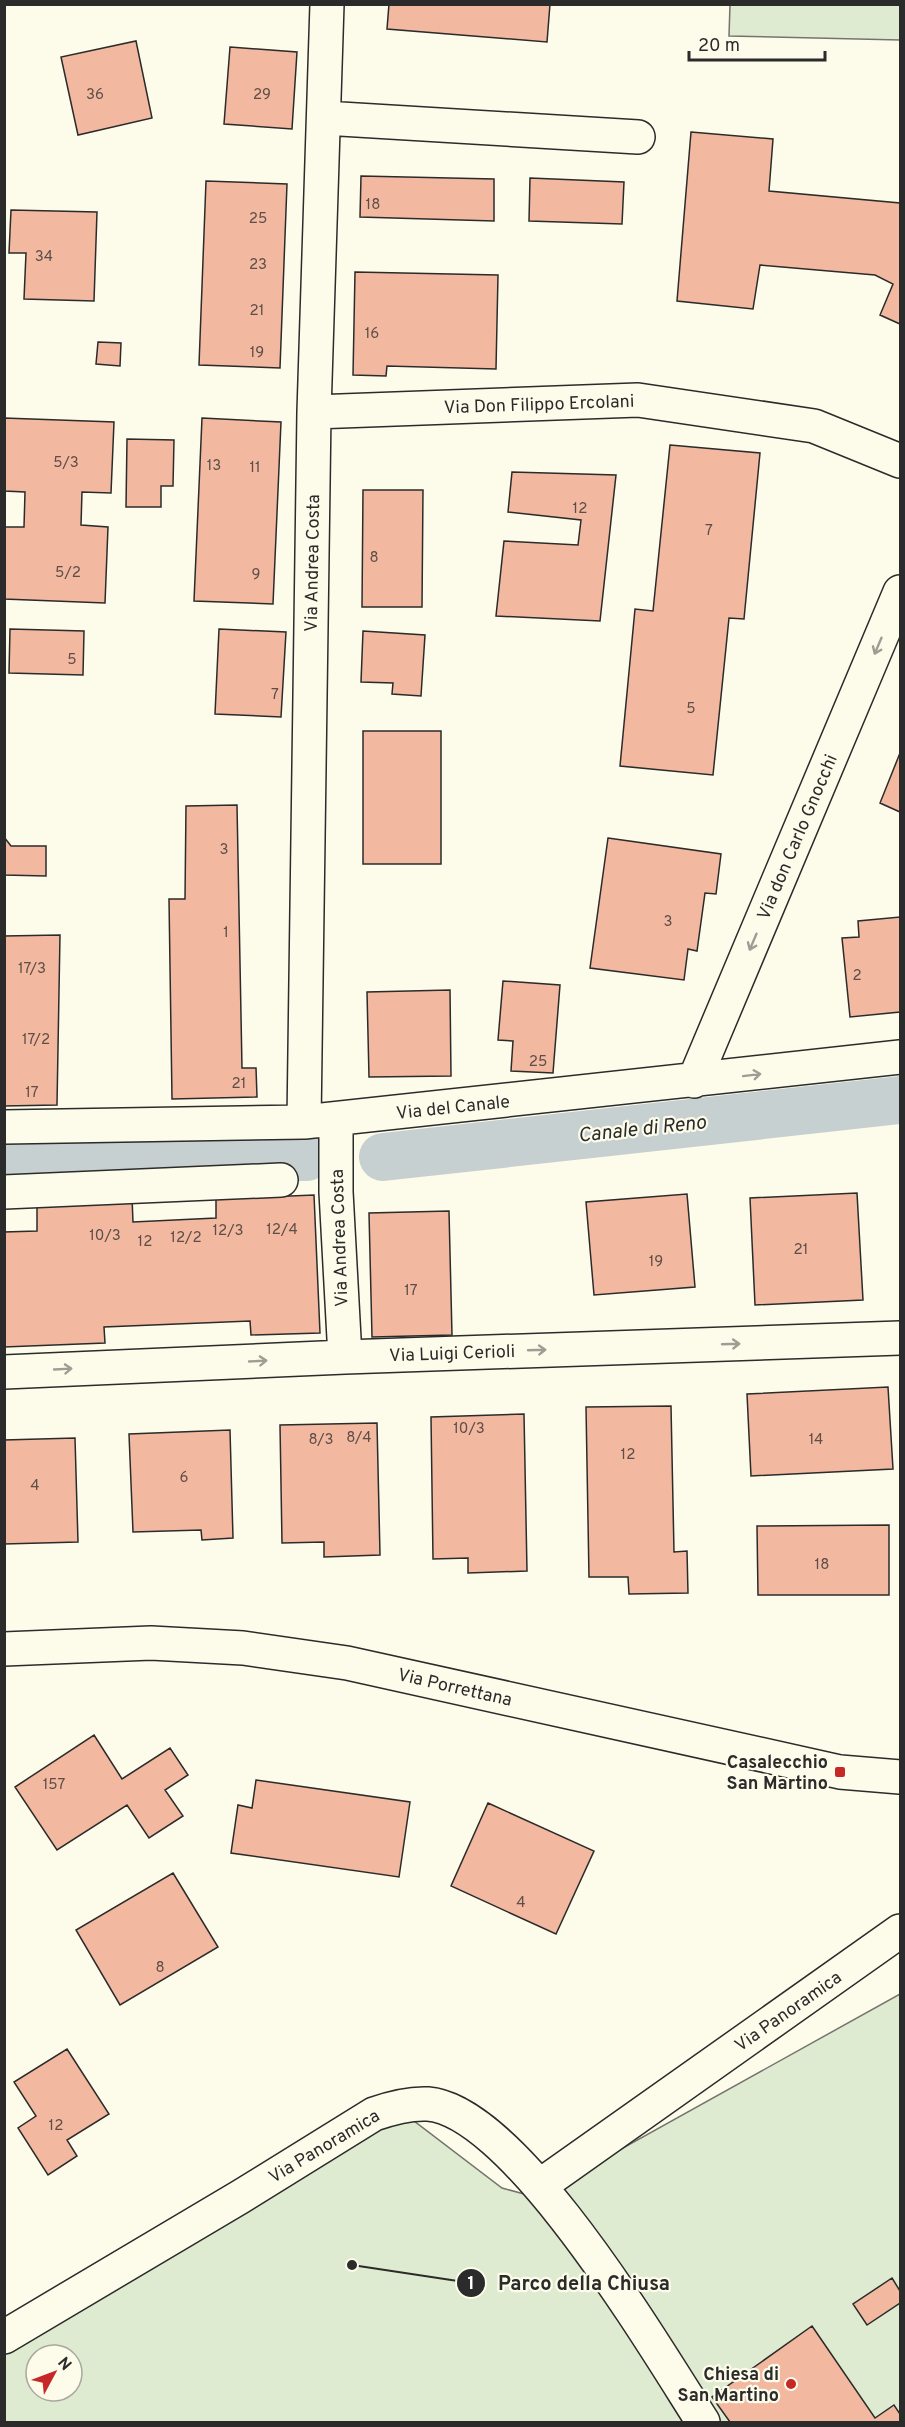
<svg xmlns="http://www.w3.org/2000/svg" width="905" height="2427" font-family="Overpass,sans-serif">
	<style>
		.green { fill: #deebd1; stroke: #74746e; stroke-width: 1.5; fill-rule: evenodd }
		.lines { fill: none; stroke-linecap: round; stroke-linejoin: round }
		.canal { stroke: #c7d0d0; stroke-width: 48 }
		.building { fill: #f2b8a0; stroke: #2b2b2b; stroke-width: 1.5 }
		.minor-casing { stroke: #2b2b2b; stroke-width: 36 }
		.major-casing { stroke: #2b2b2b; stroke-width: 36 }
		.minor { stroke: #fdfbea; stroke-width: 33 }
		.major { stroke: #fdfbea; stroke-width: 33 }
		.oneway { stroke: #9e9d94 }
		.poi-dot { fill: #c62828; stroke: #fdfbea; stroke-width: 2 }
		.labels { text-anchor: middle; stroke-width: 4.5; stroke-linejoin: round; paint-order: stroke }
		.number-label { font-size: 15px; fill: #5d4e48 }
		.street-label { font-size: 18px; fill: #2b2b2b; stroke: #fdfbea }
		.poi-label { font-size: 18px; font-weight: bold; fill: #2b2b2b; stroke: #fdfbea; text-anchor: end }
		.water-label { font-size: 20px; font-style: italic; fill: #2b2b2b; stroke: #fdfbea }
		.leader { fill: none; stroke: #2b2b2b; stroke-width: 2 }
		.callout-dot { fill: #2b2b2b; stroke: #fdfbea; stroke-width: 2 }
		.mark-label { font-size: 18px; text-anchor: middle; font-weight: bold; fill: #fff }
		.callout-label { font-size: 20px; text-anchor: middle; font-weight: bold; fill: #2b2b2b; stroke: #fdfbea; stroke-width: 4.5; stroke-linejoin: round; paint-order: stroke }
	</style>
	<rect width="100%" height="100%" fill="#fdfbea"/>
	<!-- green -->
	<path class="green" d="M 730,5 L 900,5 L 900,40 L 729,36 Z
		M 900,1994 L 900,2422 L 5,2422 L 4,2341 L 406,2115 L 502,2188 L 535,2197 ZM 36,2355 L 72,2355 L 72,2391 L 36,2391 Z"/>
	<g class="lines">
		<!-- canal -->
		<path class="canal" d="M 383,1157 L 900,1100
			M 4,1159 L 307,1157"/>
	</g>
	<!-- building -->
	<path class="building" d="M 389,4 L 550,4 L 547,42 L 387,29 Z
		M 136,41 L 152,118 L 78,135 L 61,57 Z
		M 230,47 L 297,52 L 292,129 L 224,124 Z
		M 691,132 L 773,139 L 769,191 L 900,203 L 900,324 L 880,315 L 893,284 L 875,275 L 760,265 L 753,309 L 677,301 Z
		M 361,176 L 494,179 L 494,221 L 360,217 Z
		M 530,178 L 624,182 L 622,224 L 529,221 Z
		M 206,181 L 287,184 L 280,368 L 199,365 Z
		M 11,210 L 97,212 L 94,301 L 24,299 L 26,253 L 9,253 Z
		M 355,272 L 498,275 L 496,369 L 387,366 L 386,376 L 353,375 Z
		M 98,342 L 121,343 L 120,366 L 96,364 Z
		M 4,418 L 114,422 L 111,493 L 82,492 L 81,525 L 108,527 L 105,603 L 4,599 L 4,527 L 24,527 L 25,492 L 4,491 Z
		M 202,418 L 281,422 L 273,604 L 194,601 Z
		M 127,439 L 174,440 L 173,486 L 161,486 L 161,507 L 126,507 Z
		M 670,445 L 760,453 L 744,619 L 729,618 L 713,775 L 620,766 L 635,609 L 653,611 Z
		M 512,472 L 616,475 L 600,621 L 496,616 L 504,541 L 578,545 L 581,520 L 508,512 Z
		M 363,490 L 423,490 L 422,607 L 362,607 Z
		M 10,629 L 84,631 L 83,675 L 9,673 Z
		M 219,629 L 286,632 L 281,717 L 215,714 Z
		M 363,631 L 425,635 L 421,696 L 392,694 L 393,683 L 361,682 Z
		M 363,731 L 441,731 L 441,864 L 363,864 Z
		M 900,753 L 900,812 L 880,803 Z
		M 237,805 L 242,1068 L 256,1068 L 257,1097 L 172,1099 L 169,899 L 185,899 L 186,806 Z
		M 4,837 L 11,846 L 46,846 L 46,876 L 4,875 Z
		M 608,838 L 721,854 L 716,894 L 705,893 L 697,951 L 688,949 L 684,980 L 590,968 Z
		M 900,917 L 900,1012 L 850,1017 L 842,938 L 859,937 L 858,921 Z
		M 60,935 L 57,1105 L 4,1106 L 4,936 Z
		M 503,981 L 560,985 L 553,1073 L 511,1071 L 513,1041 L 498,1040 Z
		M 450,990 L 451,1076 L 369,1077 L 367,992 Z
		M 857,1193 L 863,1300 L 755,1305 L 750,1198 Z
		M 687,1194 L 695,1287 L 594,1295 L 586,1202 Z
		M 314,1195 L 320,1333 L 251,1335 L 250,1321 L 104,1327 L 105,1343 L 4,1347 L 4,1232 L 37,1231 L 37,1201 L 132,1197 L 133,1222 L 216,1218 L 216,1199 Z
		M 449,1211 L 452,1335 L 372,1337 L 369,1213 Z
		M 888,1387 L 893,1469 L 751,1476 L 747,1394 Z
		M 671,1406 L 674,1552 L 687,1551 L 688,1593 L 629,1594 L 628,1577 L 589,1577 L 586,1407 Z
		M 524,1414 L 527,1571 L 468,1573 L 468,1558 L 433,1559 L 431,1417 Z
		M 377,1423 L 380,1555 L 324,1557 L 324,1542 L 282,1543 L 280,1425 Z
		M 230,1430 L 233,1538 L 202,1540 L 201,1530 L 133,1532 L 129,1434 Z
		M 75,1438 L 78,1542 L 4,1544 L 4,1440 Z
		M 889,1525 L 889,1595 L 758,1595 L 757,1526 Z
		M 94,1735 L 122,1779 L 170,1748 L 188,1775 L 165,1790 L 183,1816 L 149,1838 L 127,1805 L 57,1850 L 15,1787 Z
		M 256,1780 L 410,1802 L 399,1877 L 231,1853 L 238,1805 L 252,1808 Z
		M 488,1803 L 594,1851 L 556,1934 L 451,1886 Z
		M 173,1873 L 218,1947 L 120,2005 L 76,1930 Z
		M 67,2049 L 109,2114 L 67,2140 L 77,2156 L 48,2175 L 18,2128 L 36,2116 L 14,2082 Z
		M 892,2278 L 900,2291 L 900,2303 L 867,2325 L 853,2304 Z
		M 812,2326 L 875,2418 L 894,2405 L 900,2414 L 900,2422 L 730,2422 L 712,2397 Z"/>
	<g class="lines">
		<!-- minor casing -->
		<g class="minor-casing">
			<path id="minor" d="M 324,118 L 638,137
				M 314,412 L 638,400 L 814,426 L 900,461
				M 694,1081 L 900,592
				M 336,1120 L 336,1192 L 345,1357
				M 304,1122 L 314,412 L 327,4
				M 4,1127 L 304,1122 L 900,1057
				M 4,1192 L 281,1180
				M 4,1372 L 345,1357 L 900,1338
				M 541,2185 L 900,1931
				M 4,2337 L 240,2197 L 374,2114 C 391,2108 409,2103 428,2104 C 516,2111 656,2349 703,2422"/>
		</g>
		<!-- major casing -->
		<g class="major-casing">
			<path id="major" d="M 4,1649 L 151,1643 L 243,1648 L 347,1663 L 840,1772 L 900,1777"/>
		</g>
		<!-- minor -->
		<use href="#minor" class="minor"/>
		<!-- major -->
		<use href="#major" class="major"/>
	</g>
	<!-- one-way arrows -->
	<defs><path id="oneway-shaft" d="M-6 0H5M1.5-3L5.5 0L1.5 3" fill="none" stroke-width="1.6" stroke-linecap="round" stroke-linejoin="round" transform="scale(1.5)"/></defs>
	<g class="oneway">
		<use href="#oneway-shaft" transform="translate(878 646) rotate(113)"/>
		<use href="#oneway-shaft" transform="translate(753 942) rotate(113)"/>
		<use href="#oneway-shaft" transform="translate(752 1075) rotate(-7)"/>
		<use href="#oneway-shaft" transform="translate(731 1344) rotate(-2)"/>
		<use href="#oneway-shaft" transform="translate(537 1350) rotate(-2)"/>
		<use href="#oneway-shaft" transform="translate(258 1361) rotate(-3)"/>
		<use href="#oneway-shaft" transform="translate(63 1369) rotate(-3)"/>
	</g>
	<!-- markers -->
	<g class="poi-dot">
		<rect x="834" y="1766" width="12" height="12" rx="3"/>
		<circle cx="791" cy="2384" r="6"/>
	</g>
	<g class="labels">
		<!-- number labels -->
		<g class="number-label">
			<text x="95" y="99">36</text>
			<text x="262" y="99">29</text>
			<text x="373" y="209">18</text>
			<text x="258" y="223">25</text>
			<text x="44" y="261">34</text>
			<text x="258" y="269">23</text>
			<text x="257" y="315">21</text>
			<text x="372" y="338">16</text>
			<text x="257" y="357">19</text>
			<text x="66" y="467">5/3</text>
			<text x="214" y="470">13</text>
			<text x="255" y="472">11</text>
			<text x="580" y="513">12</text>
			<text x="709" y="535">7</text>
			<text x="374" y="562">8</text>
			<text x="68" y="577">5/2</text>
			<text x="256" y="579">9</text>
			<text x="72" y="664">5</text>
			<text x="275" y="699">7</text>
			<text x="691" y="713">5</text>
			<text x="224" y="854">3</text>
			<text x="668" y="926">3</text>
			<text x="226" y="937">1</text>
			<text x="32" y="973">17/3</text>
			<text x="857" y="980">2</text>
			<text x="36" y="1044">17/2</text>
			<text x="538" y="1066">25</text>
			<text x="239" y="1088">21</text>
			<text x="32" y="1097">17</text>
			<text x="282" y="1234">12/4</text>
			<text x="228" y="1235">12/3</text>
			<text x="105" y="1240">10/3</text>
			<text x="186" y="1242">12/2</text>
			<text x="145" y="1246">12</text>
			<text x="801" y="1254">21</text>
			<text x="656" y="1266">19</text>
			<text x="411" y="1295">17</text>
			<text x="469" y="1433">10/3</text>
			<text x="359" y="1442">8/4</text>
			<text x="321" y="1444">8/3</text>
			<text x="816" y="1444">14</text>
			<text x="628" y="1459">12</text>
			<text x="184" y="1482">6</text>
			<text x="35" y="1490">4</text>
			<text x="822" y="1569">18</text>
			<text x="54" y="1789">157</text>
			<text x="521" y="1907">4</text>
			<text x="160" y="1972">8</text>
			<text x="56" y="2130">12</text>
		</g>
		<!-- street labels -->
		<g class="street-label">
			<text transform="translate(539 404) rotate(-2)" y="6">Via Don Filippo Ercolani</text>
			<text transform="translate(312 563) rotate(-89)" y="6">Via Andrea Costa</text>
			<text transform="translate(797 837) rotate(-67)" y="6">Via don Carlo Gnocchi</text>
			<text transform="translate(453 1107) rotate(-6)" y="6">Via del Canale</text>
			<text transform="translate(339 1238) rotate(-92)" y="6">Via Andrea Costa</text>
			<text transform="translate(452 1353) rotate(-2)" y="6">Via Luigi Cerioli</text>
			<text transform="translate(455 1687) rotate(13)" y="6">Via Porrettana</text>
			<text transform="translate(788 2011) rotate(-35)" y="6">Via Panoramica</text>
			<text transform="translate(324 2146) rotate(-31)" y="6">Via Panoramica</text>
		</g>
		<!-- poi labels -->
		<g class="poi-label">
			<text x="828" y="1768">Casalecchio<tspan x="828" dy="21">San Martino</tspan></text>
			<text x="779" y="2380">Chiesa di<tspan x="779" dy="21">San Martino</tspan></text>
		</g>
		<!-- water labels -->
		<g class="water-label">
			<text transform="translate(642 1128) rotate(-6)" y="7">Canale di Reno</text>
		</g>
	</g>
	<!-- callouts -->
	<path class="leader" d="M352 2265L471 2283"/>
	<g class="callout-dot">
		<circle cx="352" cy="2265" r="6"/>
		<circle cx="471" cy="2283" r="15"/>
	</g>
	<g class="mark-label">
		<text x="471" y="2289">1</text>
	</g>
	<g class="callout-label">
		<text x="584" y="2290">Parco della Chiusa</text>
	</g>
	<!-- border -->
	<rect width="905" height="2427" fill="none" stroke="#2b2b2b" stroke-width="12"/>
	<!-- north arrow -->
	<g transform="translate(54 2373) rotate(49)"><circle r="28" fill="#fdfbea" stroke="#a9a89e" stroke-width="1.5"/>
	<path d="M0-4.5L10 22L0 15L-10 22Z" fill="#c62828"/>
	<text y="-9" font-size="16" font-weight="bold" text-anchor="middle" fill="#2b2b2b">N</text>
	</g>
	<!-- scale -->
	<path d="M689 51v9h136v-9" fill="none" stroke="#2b2b2b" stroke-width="3"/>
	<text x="698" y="51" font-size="18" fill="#2b2b2b" stroke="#fdfbea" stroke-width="4.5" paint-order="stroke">20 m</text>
</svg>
